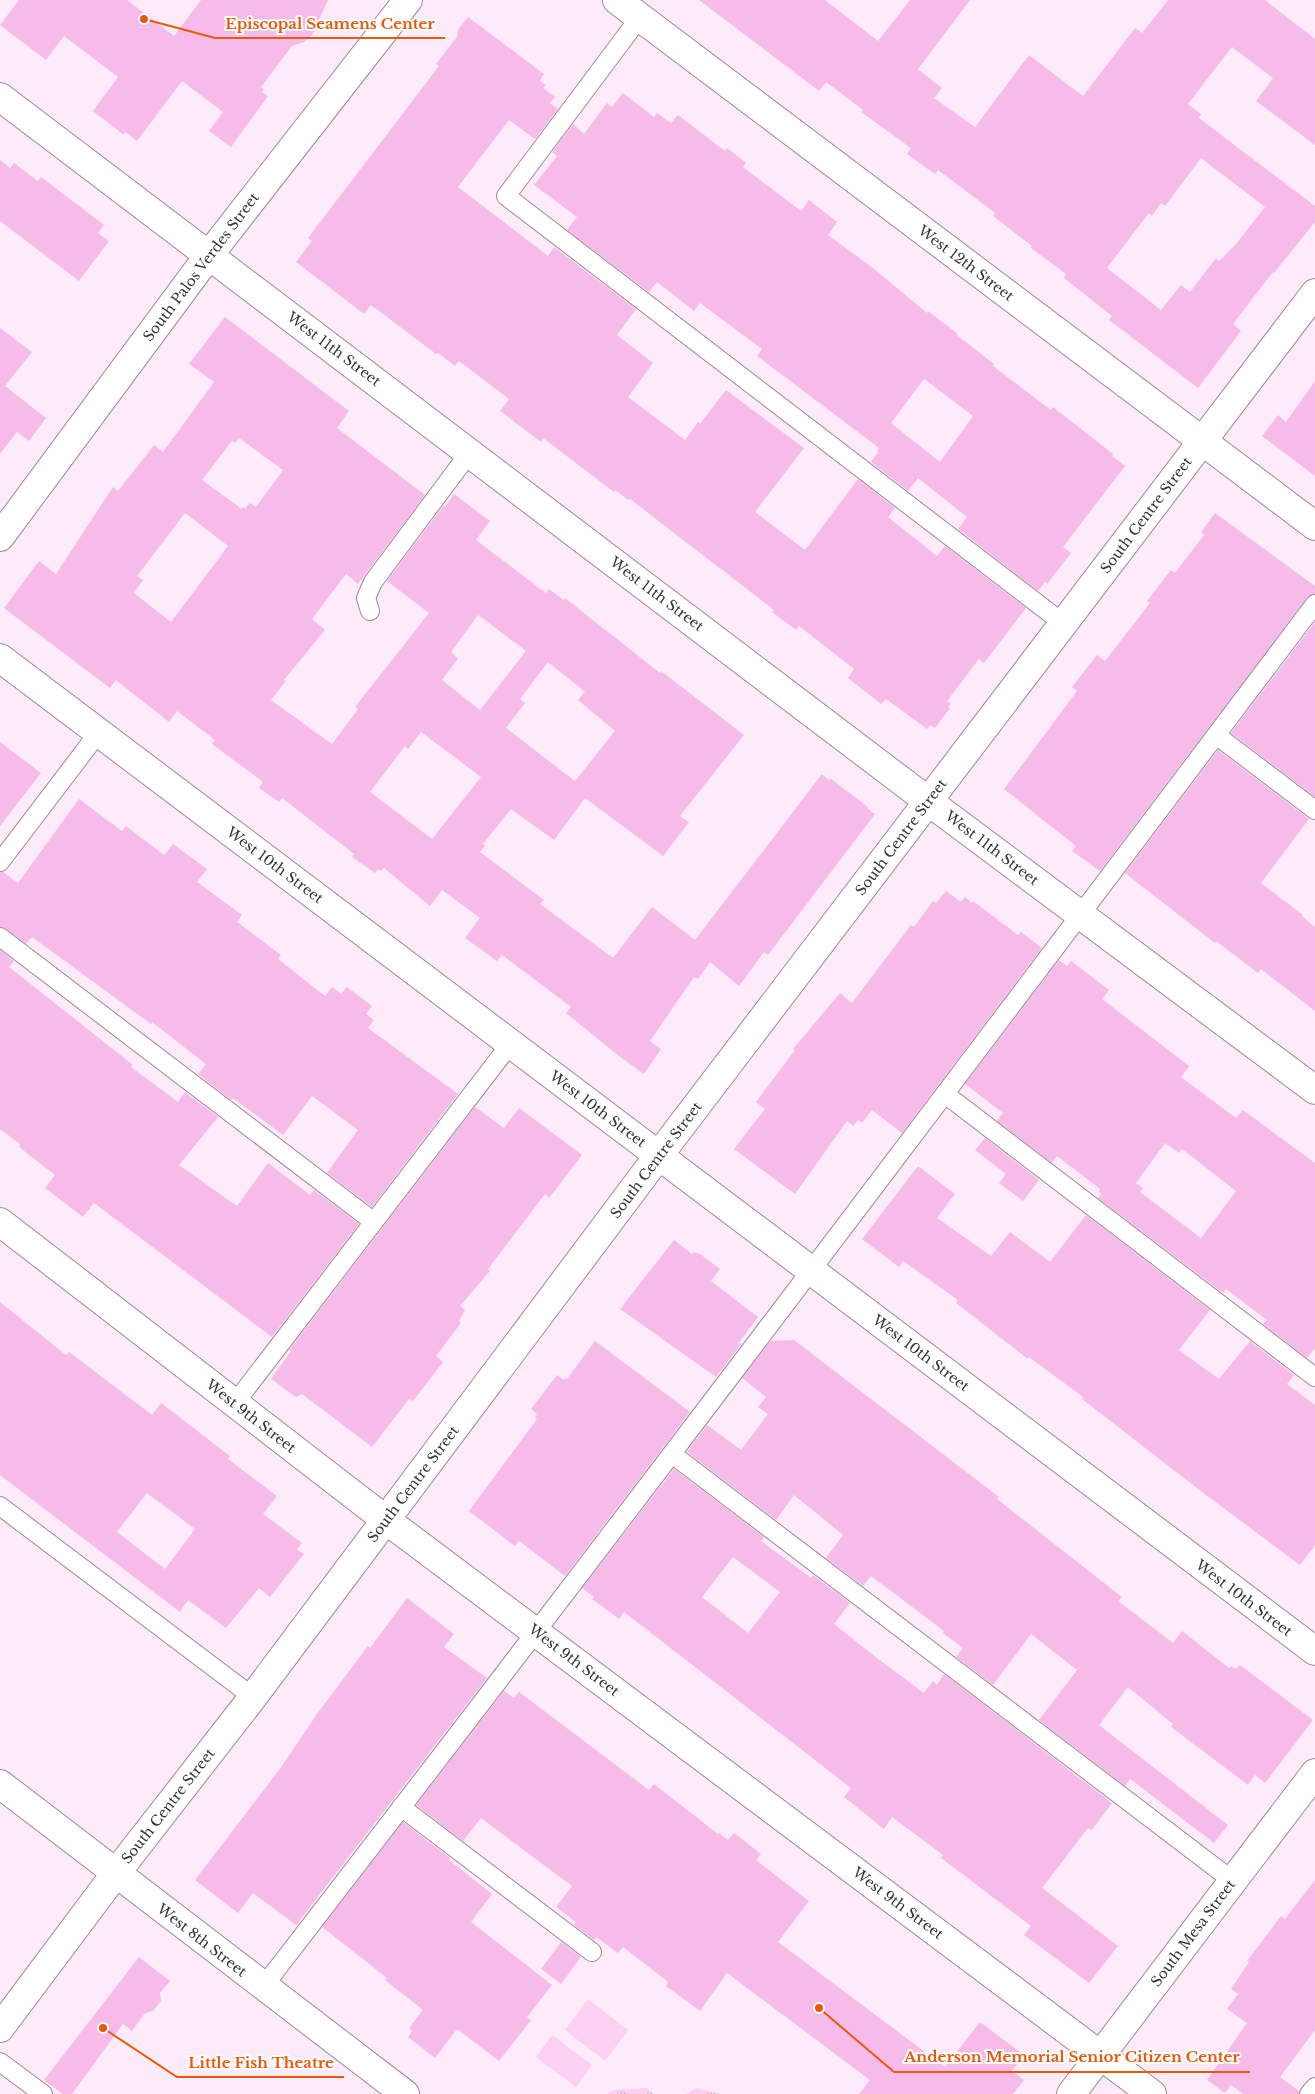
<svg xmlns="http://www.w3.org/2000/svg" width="1315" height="2094" font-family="'Libre Baskerville',serif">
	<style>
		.park { fill: url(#park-tufts) }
		.pitch { fill: #fcd0f2 }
		.building { fill: #f7bbea; fill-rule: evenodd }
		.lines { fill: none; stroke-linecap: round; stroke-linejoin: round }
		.service-casing { stroke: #9b8a97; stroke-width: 20 }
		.minor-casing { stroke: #9b8a97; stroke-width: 30 }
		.service { stroke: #fff; stroke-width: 18 }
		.minor { stroke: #fff; stroke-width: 28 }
		.labels { text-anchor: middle; stroke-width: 4; stroke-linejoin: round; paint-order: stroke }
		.street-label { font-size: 14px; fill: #383136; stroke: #fff }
		.leader { fill: none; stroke: #e8590c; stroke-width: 2 }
		.callout-dot { fill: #e8590c; stroke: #fff; stroke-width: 2 }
		.callout-label { font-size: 15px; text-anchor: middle; font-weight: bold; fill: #e8590c; stroke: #fff; stroke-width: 4; stroke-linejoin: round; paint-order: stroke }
	</style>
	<defs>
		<pattern id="park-tufts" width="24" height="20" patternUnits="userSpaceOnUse" patternTransform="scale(1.25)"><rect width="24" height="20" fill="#fcd0f2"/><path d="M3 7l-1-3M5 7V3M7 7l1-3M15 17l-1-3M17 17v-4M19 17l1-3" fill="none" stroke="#d9b3d0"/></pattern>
	</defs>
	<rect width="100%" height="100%" fill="#fdebf9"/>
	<!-- park -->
	<path class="park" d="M 647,2088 L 653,2094 L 607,2094 L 612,2090 Z
		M 697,2088 L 721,2094 L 686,2094 Z"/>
	<!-- pitch -->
	<path class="pitch" d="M 588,1999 L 628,2030 L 605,2061 L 565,2030 Z
		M 552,2035 L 592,2065 L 576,2087 L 536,2057 Z"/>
	<!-- building -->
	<path class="building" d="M 19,0 L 127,0 L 174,36 L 201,0 L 328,0 L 312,35 L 304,42 L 292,46 L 261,87 L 264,89 L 262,92 L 268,96 L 231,147 L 209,131 L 223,112 L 182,81 L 137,141 L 125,132 L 124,135 L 93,111 L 118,77 L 64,36 L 46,60 L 0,25 Z
		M 699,0 L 825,0 L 878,41 L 910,0 L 970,0 L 918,69 L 942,88 L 934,98 L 975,127 L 1029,55 L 1083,96 L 1135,28 L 1142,33 L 1168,0 L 1265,0 L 1315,39 L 1315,145 L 1256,101 L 1273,78 L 1232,47 L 1188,104 L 1201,114 L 1199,118 L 1315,206 L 1315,222 L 1274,273 L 1273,272 L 1233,324 L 1241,331 L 1198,388 L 1109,320 L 1112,316 L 1064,278 L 1066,274 L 1031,248 L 1032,246 L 993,216 L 995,213 L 938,170 L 935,174 L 907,154 L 911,148 L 861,112 L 863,110 L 826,82 L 819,91 ZM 1201,158 L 1265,207 L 1236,244 L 1219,261 L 1216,258 L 1190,292 L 1181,285 L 1161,310 L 1107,268 L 1149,213 L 1152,216 L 1161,203 L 1165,206 Z
		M 468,17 L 544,74 L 540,81 L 546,85 L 543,88 L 555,97 L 550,103 L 558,109 L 535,139 L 509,120 L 458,187 L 548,256 L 554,247 L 636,309 L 617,335 L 653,363 L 628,397 L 685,440 L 698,422 L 700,424 L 726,390 L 804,448 L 755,512 L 805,550 L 858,479 L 895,508 L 888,517 L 937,556 L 945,546 L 1026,608 L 984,663 L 979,659 L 947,701 L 951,704 L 948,707 L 950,708 L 935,728 L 930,725 L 927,729 L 886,699 L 881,704 L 848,678 L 854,669 L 799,626 L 796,630 L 772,612 L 774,610 L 630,499 L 628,500 L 615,490 L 614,492 L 543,438 L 541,442 L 500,411 L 509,399 L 459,361 L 455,366 L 438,353 L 436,354 L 371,305 L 364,314 L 296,262 L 312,241 L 308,238 L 439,66 L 436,64 L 457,37 L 458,30 Z
		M 623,93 L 654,117 L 657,113 L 671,123 L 678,115 L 725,151 L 727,148 L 746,163 L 743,167 L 801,211 L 809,200 L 837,222 L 828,235 L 873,268 L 927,313 L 928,311 L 958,334 L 957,335 L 994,364 L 993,366 L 1051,410 L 1053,407 L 1113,454 L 1112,456 L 1125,466 L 1063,547 L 1071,553 L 1047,584 L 1045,582 L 1038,591 L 958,529 L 967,517 L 918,478 L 908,491 L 871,462 L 878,452 L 877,451 L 879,448 L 757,356 L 762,349 L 700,303 L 694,311 L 657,282 L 649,292 L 567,230 L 577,217 L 534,185 L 557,156 L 552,152 L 573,124 L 584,134 L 607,103 L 612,107 ZM 924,379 L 973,416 L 940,462 L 891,423 Z
		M 0,160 L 10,168 L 14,163 L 38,181 L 41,177 L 104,225 L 98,233 L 109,241 L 79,281 L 0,221 Z
		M 225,317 L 349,411 L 337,428 L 425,495 L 358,584 L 346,574 L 312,619 L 325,630 L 284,680 L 286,681 L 271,700 L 332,744 L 358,709 L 355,707 L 429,613 L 387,581 L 444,505 L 445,507 L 454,494 L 490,521 L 476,540 L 546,593 L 549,589 L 564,600 L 565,598 L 660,673 L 661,671 L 744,735 L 680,816 L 689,822 L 663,856 L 585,798 L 554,840 L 511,809 L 483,844 L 485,846 L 480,852 L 544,900 L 540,904 L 613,958 L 652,907 L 695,940 L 822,774 L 829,780 L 830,778 L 868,807 L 867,808 L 875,814 L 768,955 L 764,952 L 739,986 L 710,962 L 698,979 L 694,977 L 650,1041 L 661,1049 L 644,1074 L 619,1056 L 566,1013 L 571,1007 L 502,955 L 497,961 L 465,938 L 480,918 L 442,890 L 430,906 L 384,868 L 381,871 L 378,869 L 375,873 L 352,857 L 354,854 L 282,798 L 279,802 L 259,788 L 263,782 L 212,744 L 215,740 L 177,711 L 169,722 L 116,680 L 110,688 L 4,608 L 39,561 L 56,574 L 113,487 L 118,491 L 154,445 L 163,452 L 214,382 L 189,364 ZM 239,438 L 283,470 L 256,507 L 250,503 L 245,509 L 243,507 L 242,509 L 202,480 L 232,441 L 235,443 ZM 185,513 L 228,546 L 171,622 L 134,593 L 143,580 L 137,576 ZM 478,615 L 526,651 L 480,710 L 442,680 L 458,659 L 451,652 ZM 548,662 L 585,692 L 578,700 L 615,731 L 575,781 L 506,728 L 525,703 L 520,699 ZM 421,732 L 481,777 L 432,839 L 370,792 L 405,746 L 408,749 Z
		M 0,328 L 32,352 L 5,386 L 46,418 L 29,441 L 17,432 L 0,454 Z
		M 1315,381 L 1315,476 L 1262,436 L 1278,415 L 1286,422 Z
		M 1215,513 L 1315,586 L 1315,594 L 1307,598 L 1100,871 L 1072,851 L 1076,846 L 1004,789 L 1077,691 L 1072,687 L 1097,655 L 1105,661 L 1150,603 L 1147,601 L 1171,570 L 1175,573 L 1204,535 L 1201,532 Z
		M 1315,622 L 1315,797 L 1231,733 Z
		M 0,742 L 41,773 L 0,826 Z
		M 1218,750 L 1309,819 L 1261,883 L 1303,915 L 1302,916 L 1315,927 L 1315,1011 L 1261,969 L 1258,973 L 1216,941 L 1215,943 L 1125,873 Z
		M 79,799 L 122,831 L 126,826 L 164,855 L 173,844 L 207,869 L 197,882 L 242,915 L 237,922 L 281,955 L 278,959 L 325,996 L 332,987 L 341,994 L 347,987 L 372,1006 L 366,1014 L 374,1020 L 368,1028 L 458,1094 L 372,1207 L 327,1173 L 358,1130 L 312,1096 L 283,1135 L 233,1098 L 231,1100 L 198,1074 L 206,1064 L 152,1022 L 151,1024 L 32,937 L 26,944 L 6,929 L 0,927 L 0,872 L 3,872 L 18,883 Z
		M 946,891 L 961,902 L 965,897 L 972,903 L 973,901 L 1018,935 L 1021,932 L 1042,948 L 902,1133 L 872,1110 L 862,1123 L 858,1120 L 853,1126 L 847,1121 L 795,1194 L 734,1149 L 765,1109 L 756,1102 L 795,1050 L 793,1049 L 840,993 L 852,1003 L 911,925 L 914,927 L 933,901 L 936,903 Z
		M 0,950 L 14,961 L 9,967 L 133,1065 L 131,1067 L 178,1102 L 185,1092 L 218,1117 L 179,1165 L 237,1206 L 268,1163 L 310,1195 L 314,1190 L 359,1224 L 272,1337 L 94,1203 L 83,1217 L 45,1188 L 55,1175 L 19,1147 L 20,1144 L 0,1129 Z
		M 1059,960 L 1067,966 L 1071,961 L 1109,990 L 1102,999 L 1189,1066 L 1181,1077 L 1236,1118 L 1243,1110 L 1315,1163 L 1315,1348 L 1307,1358 L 1263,1324 L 1267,1320 L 1226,1289 L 1223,1293 L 1098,1198 L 1102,1194 L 1099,1192 L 1100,1189 L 1057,1156 L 1052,1163 L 997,1121 L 1003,1113 L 965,1084 ZM 1165,1143 L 1179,1153 L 1182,1149 L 1236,1191 L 1201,1238 L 1140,1192 L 1143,1188 L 1136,1183 Z
		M 475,1107 L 504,1128 L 519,1108 L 582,1155 L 549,1198 L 545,1194 L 488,1269 L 490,1271 L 460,1306 L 465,1310 L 459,1321 L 461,1323 L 436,1356 L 443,1362 L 413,1401 L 409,1399 L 372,1447 L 302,1394 L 296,1397 L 271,1379 L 291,1351 L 289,1350 Z
		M 985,1138 L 1039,1180 L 1023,1201 L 999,1183 L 1006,1174 L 975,1150 Z
		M 918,1166 L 955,1194 L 937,1218 L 991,1256 L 1010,1232 L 1050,1262 L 1086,1215 L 1210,1310 L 1179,1350 L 1219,1379 L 1250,1341 L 1294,1375 L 1287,1384 L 1315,1405 L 1315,1545 L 1300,1565 L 1206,1495 L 1082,1399 L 1083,1397 L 1029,1357 L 1028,1359 L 956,1303 L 958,1300 L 903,1261 L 899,1267 L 862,1239 Z
		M 674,1240 L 692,1254 L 694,1252 L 700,1254 L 720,1269 L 711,1281 L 758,1317 L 738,1344 L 742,1343 L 716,1377 L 620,1309 Z
		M 0,1302 L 66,1355 L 69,1352 L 152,1415 L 161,1403 L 230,1456 L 228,1459 L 277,1496 L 263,1514 L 302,1543 L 297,1549 L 304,1554 L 270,1597 L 259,1588 L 226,1628 L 188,1600 L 180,1612 L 0,1475 ZM 147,1493 L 195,1529 L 165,1569 L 117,1532 Z
		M 794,1340 L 999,1497 L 997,1499 L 1122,1597 L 1118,1601 L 1173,1643 L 1182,1631 L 1229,1668 L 1231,1666 L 1236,1669 L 1240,1665 L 1313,1720 L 1265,1783 L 1255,1775 L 1248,1785 L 1171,1727 L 1173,1724 L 1128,1687 L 1099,1725 L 1228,1825 L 1214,1843 L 1130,1779 L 1125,1786 L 1039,1720 L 1077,1670 L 1031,1634 L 993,1685 L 956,1657 L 963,1648 L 943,1633 L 944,1631 L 871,1576 L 863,1586 L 826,1558 L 843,1535 L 794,1495 L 776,1520 L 687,1452 L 707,1425 L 741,1450 L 768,1414 L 758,1407 L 766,1397 L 742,1378 L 770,1341 Z
		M 595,1341 L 690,1412 L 565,1576 L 519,1541 L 515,1546 L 469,1511 L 537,1419 L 535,1417 L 537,1414 L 531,1409 L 557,1375 L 564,1380 L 565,1378 L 567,1379 Z
		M 674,1469 L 764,1537 L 761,1541 L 811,1578 L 813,1575 L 850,1603 L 834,1624 L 877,1658 L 924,1693 L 933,1681 L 937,1685 L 944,1674 L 1112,1803 L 1092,1830 L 1088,1828 L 1042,1888 L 1118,1946 L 1089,1983 L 1024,1935 L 1031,1926 L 941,1858 L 943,1855 L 892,1817 L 884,1829 L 844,1797 L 851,1788 L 624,1612 L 619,1619 L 592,1599 L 594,1597 L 582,1588 ZM 733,1557 L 780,1592 L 748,1633 L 702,1597 Z
		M 407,1598 L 454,1634 L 444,1647 L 487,1678 L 296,1925 L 253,1893 L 238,1913 L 195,1880 L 279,1770 L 317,1714 L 368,1646 L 370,1648 Z
		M 504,1691 L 514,1698 L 519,1692 L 649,1790 L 654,1784 L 718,1834 L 719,1833 L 728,1840 L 734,1833 L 761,1854 L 756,1860 L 809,1901 L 778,1942 L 945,2067 L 980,2022 L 1024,2055 L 1012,2071 L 1024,2080 L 1013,2094 L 859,2094 L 870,2080 L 727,1973 L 700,2011 L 666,1986 L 668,1982 L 623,1947 L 618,1953 L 596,1937 L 594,1940 L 574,1925 L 576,1922 L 556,1907 L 572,1886 L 481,1818 L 463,1841 L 416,1805 Z
		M 403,1822 L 450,1858 L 449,1860 L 492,1894 L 471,1922 L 552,1985 L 527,2017 L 531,2020 L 499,2061 L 457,2029 L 435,2058 L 408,2037 L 412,2031 L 409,2028 L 423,2010 L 385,1980 L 387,1978 L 322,1927 Z
		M 1315,1880 L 1315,2030 L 1280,2077 L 1299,2091 L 1299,2094 L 1243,2094 L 1231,2085 L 1225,2093 L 1207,2080 L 1247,2023 L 1227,2009 L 1238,1994 L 1231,1989 L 1249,1962 L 1247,1961 L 1281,1916 L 1285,1919 Z
		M 561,1942 L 581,1957 L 561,1984 L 541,1969 Z
		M 139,1957 L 170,1981 L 160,1993 L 161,2001 L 153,2011 L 145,2013 L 132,2031 L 123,2024 L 72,2094 L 63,2094 L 44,2080 Z"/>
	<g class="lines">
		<!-- service casing -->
		<g class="service-casing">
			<path id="service" d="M 640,17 L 506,196 L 1064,624
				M 370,611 L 366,598 L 373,582 L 470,452
				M 1216,735 L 1315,810
				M 0,862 L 99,732
				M 0,937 L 374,1222
				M 945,1094 L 1315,1377
				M 235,1403 L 511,1043
				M 672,1454 L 1233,1881
				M 0,1506 L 253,1697
				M 401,1807 L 592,1952
				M 263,1987 C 617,1529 966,1066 1315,604
				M 0,2062 L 43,2094
				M 1309,2094 L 1315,2087"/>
		</g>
		<!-- minor casing -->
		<g class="minor-casing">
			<path id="minor" d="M 617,0 L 1315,526
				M 0,97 L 928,801 L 1315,1090
				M 0,537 L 209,255 L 408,0
				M 0,658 L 1315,1651
				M 0,1222 L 386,1520 L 1152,2094
				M 0,1784 L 405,2094
				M 0,2028 L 116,1873 L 253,1697 L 659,1155 L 1315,293
				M 1071,2094 L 1315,1773"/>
		</g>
		<!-- service -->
		<use href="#service" class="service"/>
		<!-- minor -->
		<use href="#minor" class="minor"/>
	</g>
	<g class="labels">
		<!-- street labels -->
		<g class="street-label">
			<text transform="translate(966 263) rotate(37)" y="5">West 12th Street</text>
			<text transform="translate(201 267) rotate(-53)" y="5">South Palos Verdes Street</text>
			<text transform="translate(334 349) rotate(37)" y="5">West 11th Street</text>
			<text transform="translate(1146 515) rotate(-53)" y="5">South Centre Street</text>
			<text transform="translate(657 594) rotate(37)" y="5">West 11th Street</text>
			<text transform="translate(901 837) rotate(-53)" y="5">South Centre Street</text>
			<text transform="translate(992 848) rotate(37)" y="5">West 11th Street</text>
			<text transform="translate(275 865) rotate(37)" y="5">West 10th Street</text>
			<text transform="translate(598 1109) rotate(37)" y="5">West 10th Street</text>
			<text transform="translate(656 1160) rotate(-53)" y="5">South Centre Street</text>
			<text transform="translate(921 1353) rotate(37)" y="5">West 10th Street</text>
			<text transform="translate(251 1416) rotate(38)" y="5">West 9th Street</text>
			<text transform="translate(413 1484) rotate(-53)" y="5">South Centre Street</text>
			<text transform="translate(1244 1598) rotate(37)" y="5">West 10th Street</text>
			<text transform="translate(574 1660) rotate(37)" y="5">West 9th Street</text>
			<text transform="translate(168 1806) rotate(-52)" y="5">South Centre Street</text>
			<text transform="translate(898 1903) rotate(37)" y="5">West 9th Street</text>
			<text transform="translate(1193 1933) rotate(-53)" y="5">South Mesa Street</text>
			<text transform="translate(202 1940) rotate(38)" y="5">West 8th Street</text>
		</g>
	</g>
	<!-- callouts -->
	<path class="leader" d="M144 19L215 38H445M819 2008L894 2072H1250M103 2028L177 2077H344"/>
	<g class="callout-dot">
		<circle cx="144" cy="19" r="5"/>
		<circle cx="819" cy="2008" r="5"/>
		<circle cx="103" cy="2028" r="5"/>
	</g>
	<g class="callout-label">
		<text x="330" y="29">Episcopal Seamens Center</text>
		<text x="1072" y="2062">Anderson Memorial Senior Citizen Center</text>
		<text x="261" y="2068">Little Fish Theatre</text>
	</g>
</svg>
